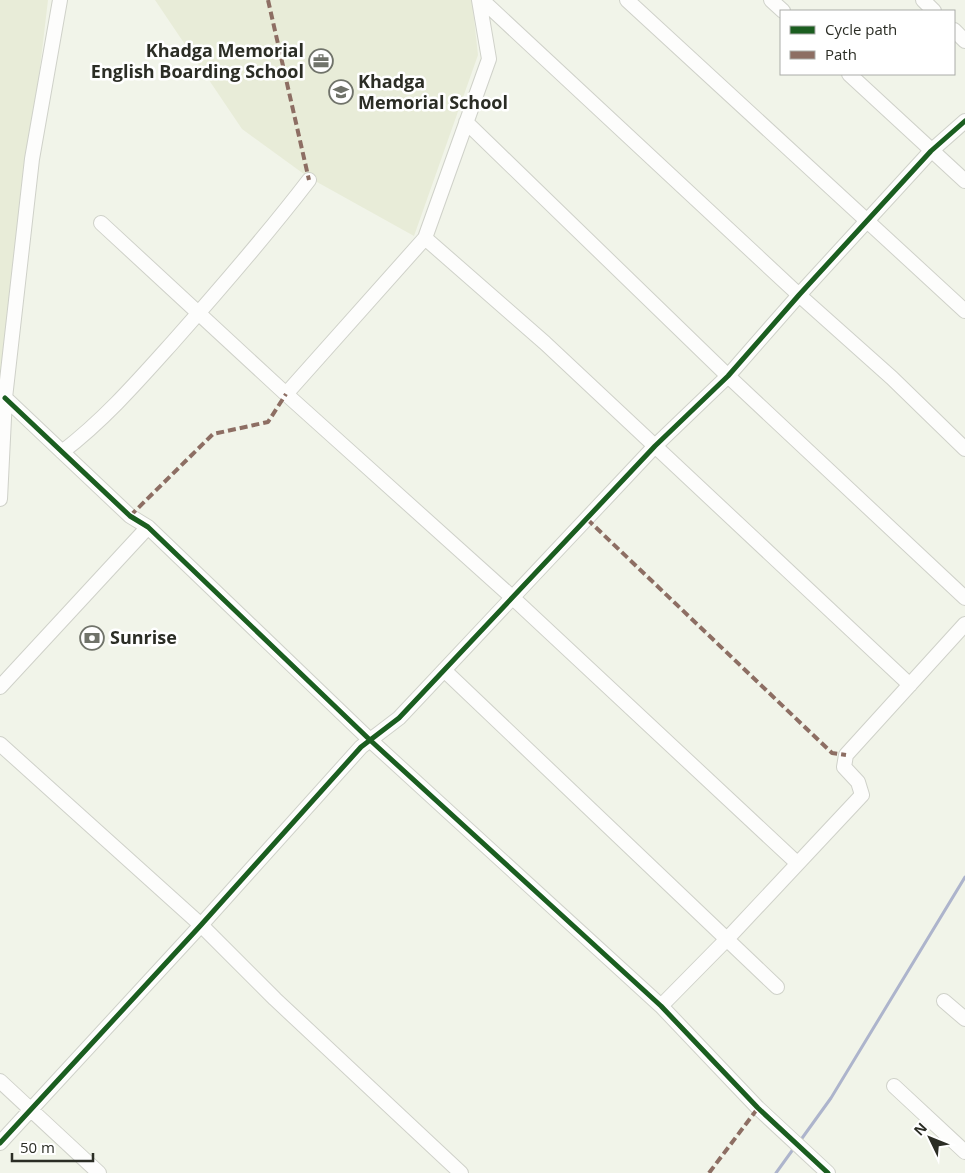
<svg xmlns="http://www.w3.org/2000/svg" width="965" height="1173" font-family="'Open Sans',sans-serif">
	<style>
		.built { fill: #e8ecd8 }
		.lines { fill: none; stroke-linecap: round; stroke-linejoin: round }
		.stream { stroke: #adb4cc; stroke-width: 3 }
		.minor-casing { stroke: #cfd1c9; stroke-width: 16 }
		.minor { stroke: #fdfdfc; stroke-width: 14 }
		.quiet { stroke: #8d6e63; stroke-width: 4; stroke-dasharray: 8 4; stroke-linecap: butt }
		.cycleway-casing { stroke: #fff; stroke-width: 8 }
		.cycleway { stroke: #1b5e20; stroke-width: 5 }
		.labels { text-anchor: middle; stroke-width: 5; stroke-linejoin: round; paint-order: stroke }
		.poi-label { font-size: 18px; font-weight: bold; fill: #2b2d25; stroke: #fff; text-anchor: start }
	</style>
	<rect width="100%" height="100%" fill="#f1f4e9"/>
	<!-- built -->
	<path class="built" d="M 0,0 L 48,0 L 0,405 Z
		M 155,0 L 472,0 L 478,55 L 414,236 L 308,177 L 242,129 Z"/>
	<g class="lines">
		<!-- stream -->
		<path class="stream" d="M 800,1141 L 831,1098 L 965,877
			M 776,1173 L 794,1148"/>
		<!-- minor casing -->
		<g class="minor-casing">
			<path id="minor" d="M 482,0 L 799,295 L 892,378 L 965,449
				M 627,0 L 965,311
				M 771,0 L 783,11
				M 923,0 L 934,11
				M 954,30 L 965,41
				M 849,74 L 965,181
				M 466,122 L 728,376 L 965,598
				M 101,223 L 286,394 L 513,598 L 797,863
				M 425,238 L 545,343 L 910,685
				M 0,393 L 130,516 L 148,527 L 370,740 L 661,1006 L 758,1108 L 828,1173
				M 286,394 L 425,238 L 489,59 L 479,0
				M 62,452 C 104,420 138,381 173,342 C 220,289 266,236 309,180
				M 0,499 L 5,398 L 32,159 L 60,0
				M 444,670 L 777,987
				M 0,687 L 148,527
				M 0,744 L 201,925 L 275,999 L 461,1173
				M 944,1001 L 965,1019
				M 661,1006 L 728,938 L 862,795 L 858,782 L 844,767 L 846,755 L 965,624
				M 0,1081 L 99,1173
				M 894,1086 L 965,1152
				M 0,1143 L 201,925 L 361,747 L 399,718 L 655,446 L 728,376 L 799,295 L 931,151 L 965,121"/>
		</g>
		<!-- minor -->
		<use href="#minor" class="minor"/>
		<!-- quiet -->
		<path class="quiet" d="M 268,0 L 309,180
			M 130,516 L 213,434 L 268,422 L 286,394
			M 587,519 L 832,753 L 846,755
			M 709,1173 L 758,1108"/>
		<!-- cycleway casing -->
		<g class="cycleway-casing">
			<path id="cycleway" d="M 5,398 L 130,516 L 148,527 L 370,740 L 661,1006 L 758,1108 L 828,1173
				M 0,1143 L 201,925 L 361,747 L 399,718 L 655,446 L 728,376 L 799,295 L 931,151 L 965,121"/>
		</g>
		<!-- cycleway -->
		<use href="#cycleway" class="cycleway"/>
	</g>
	<!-- icons -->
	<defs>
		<g id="office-ring" transform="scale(1.25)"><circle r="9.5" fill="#fff" stroke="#70736a" stroke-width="1.5"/><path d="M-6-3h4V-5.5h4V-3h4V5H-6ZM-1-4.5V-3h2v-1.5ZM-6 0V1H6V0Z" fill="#70736a"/></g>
		<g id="school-ring" transform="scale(1.25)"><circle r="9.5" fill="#fff" stroke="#70736a" stroke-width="1.5"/><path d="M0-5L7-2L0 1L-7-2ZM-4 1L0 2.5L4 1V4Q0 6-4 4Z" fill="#70736a"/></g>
		<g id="bank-ring" transform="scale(1.25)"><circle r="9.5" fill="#fff" stroke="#70736a" stroke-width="1.5"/><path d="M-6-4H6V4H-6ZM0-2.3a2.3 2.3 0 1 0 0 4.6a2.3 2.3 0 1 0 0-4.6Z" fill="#70736a"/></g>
	</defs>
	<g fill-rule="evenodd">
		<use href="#office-ring" x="321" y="61"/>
		<use href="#school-ring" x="341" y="92"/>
		<use href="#bank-ring" x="92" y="638"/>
	</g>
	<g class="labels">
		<!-- poi labels -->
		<g class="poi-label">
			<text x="304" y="57" text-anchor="end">Khadga Memorial<tspan x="304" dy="21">English Boarding School</tspan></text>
			<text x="358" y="88">Khadga<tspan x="358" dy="21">Memorial School</tspan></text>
			<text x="110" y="644">Sunrise</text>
		</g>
	</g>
	<!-- legend -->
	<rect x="780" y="10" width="175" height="65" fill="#ffffff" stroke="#aaaba8"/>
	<rect x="790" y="26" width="25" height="8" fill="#1b5e20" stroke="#aaaba8"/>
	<text x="825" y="35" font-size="15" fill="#2b2d25">Cycle path</text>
	<rect x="790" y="51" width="25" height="8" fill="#8d6e63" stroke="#aaaba8"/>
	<text x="825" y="60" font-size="15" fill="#2b2d25">Path</text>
	<!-- north arrow -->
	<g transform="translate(930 1138) rotate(313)" stroke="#ffffff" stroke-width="4" paint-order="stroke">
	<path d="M0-4L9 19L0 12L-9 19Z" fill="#2b2d25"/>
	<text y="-8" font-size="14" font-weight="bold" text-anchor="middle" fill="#2b2d25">N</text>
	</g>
	<!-- scale -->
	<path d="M12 1153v8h81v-8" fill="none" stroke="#2b2d25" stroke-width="2.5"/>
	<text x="20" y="1153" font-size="15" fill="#2b2d25" stroke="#ffffff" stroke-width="4" paint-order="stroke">50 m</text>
</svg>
